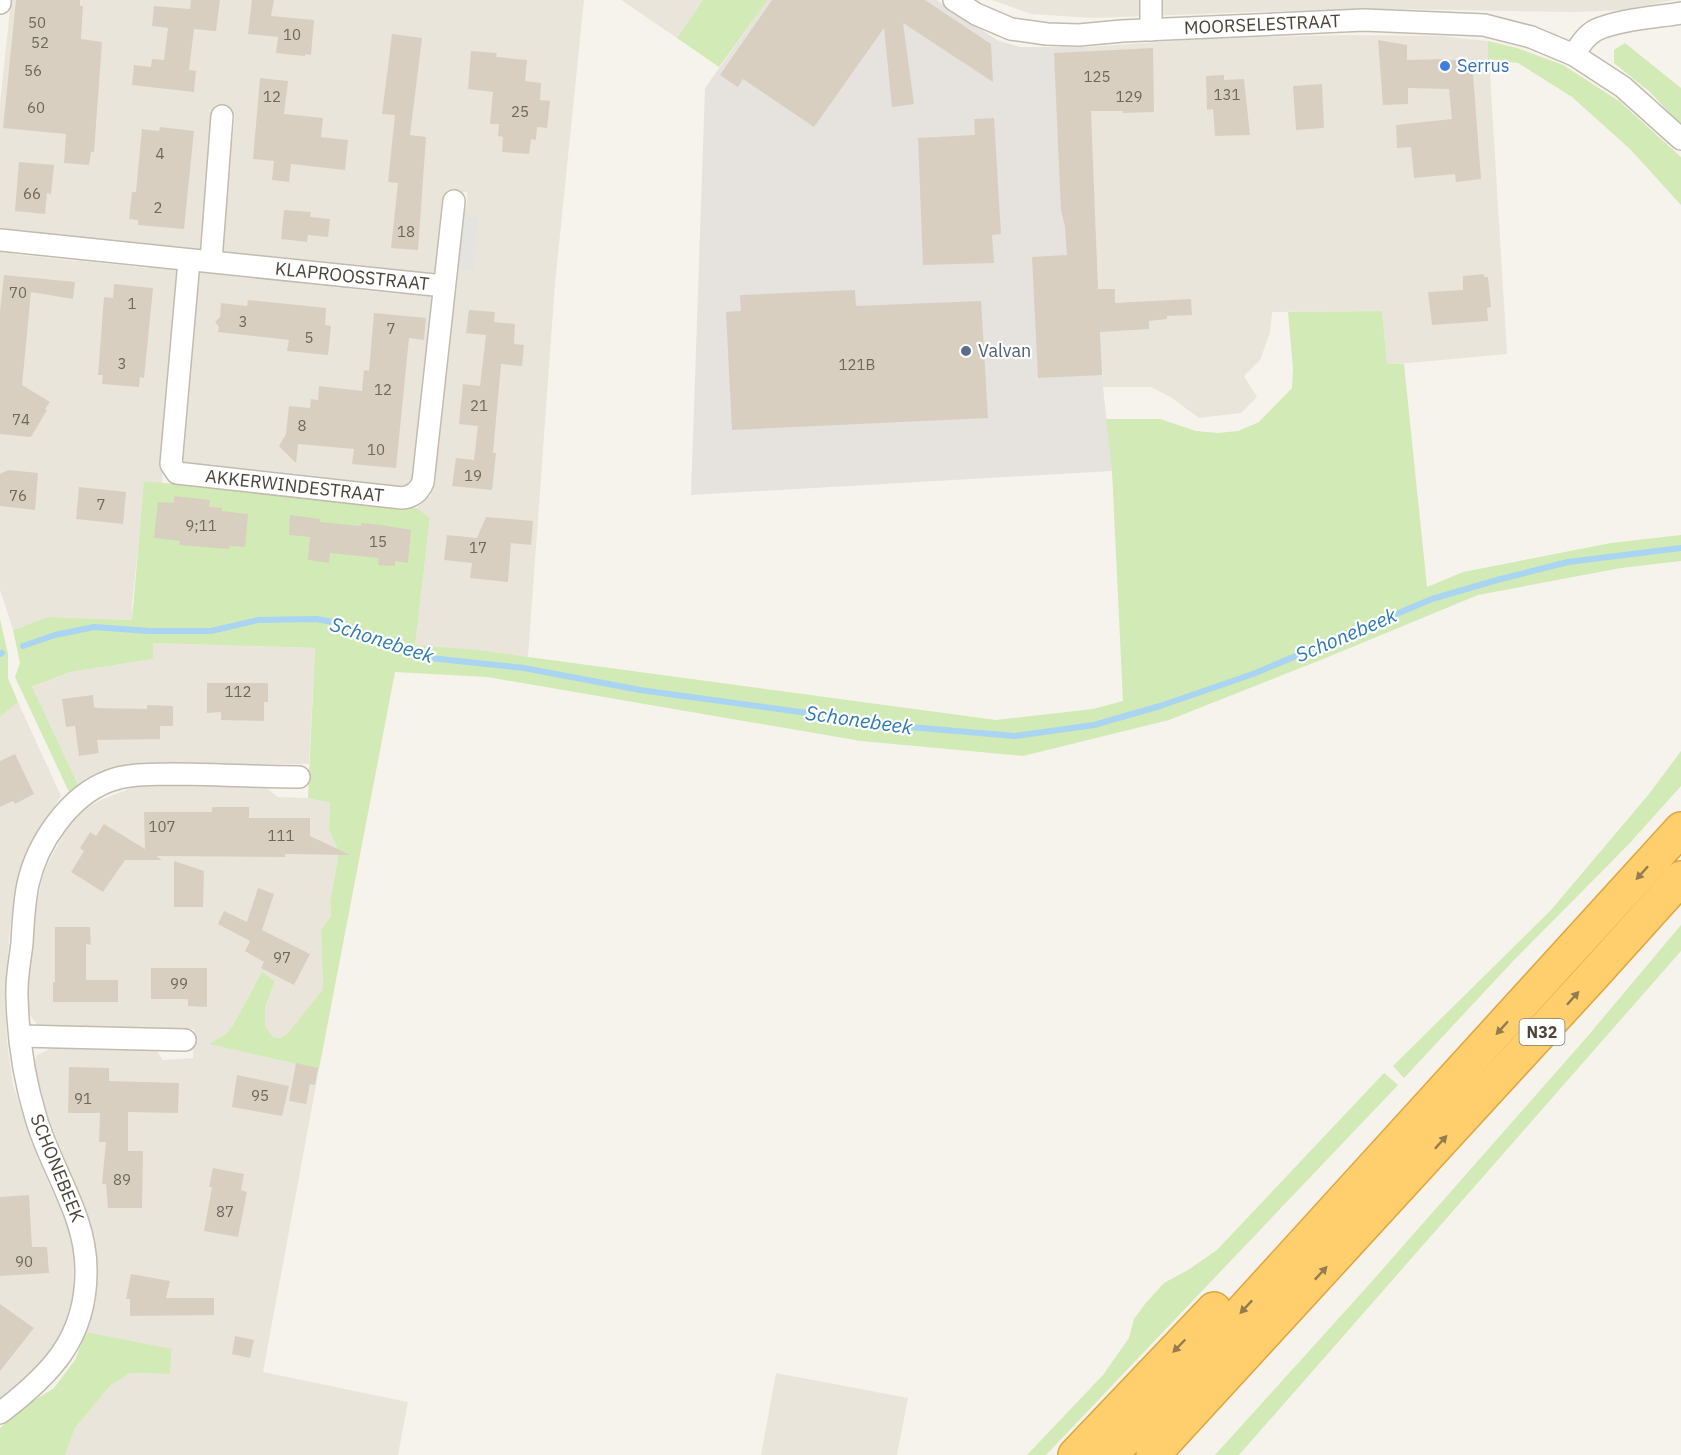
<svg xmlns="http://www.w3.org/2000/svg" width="1681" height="1455" font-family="'IBM Plex Sans',sans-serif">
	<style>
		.residential { fill: #eae5da }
		.industrial { fill: #e6e2dd }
		.green { fill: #d2eab5 }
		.parking { fill: #e5e3e0 }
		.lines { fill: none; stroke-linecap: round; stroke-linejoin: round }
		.stream { stroke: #a9d4f2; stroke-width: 6 }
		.building { fill: #d8cfc1 }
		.street-casing { stroke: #c2bbae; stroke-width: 24 }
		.highway-casing { stroke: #e0a43c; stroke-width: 36 }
		.street { stroke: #fff; stroke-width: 21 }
		.highway { stroke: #ffcf6e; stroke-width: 33 }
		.oneway { fill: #937c4e }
		.shop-dot { fill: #3f7fe0; stroke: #fff; stroke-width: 2 }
		.service-dot { fill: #5c6f8a; stroke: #fff; stroke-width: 2 }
		.labels { text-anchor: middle; stroke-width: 4.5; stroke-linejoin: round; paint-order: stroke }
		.number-label { font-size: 15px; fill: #6e675b }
		.shield { fill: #fff; stroke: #817c74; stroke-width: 1.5 }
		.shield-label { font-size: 16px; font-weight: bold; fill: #4b4439 }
		.street-label { font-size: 18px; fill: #4b4439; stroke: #fff }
		.shop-label { font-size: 18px; fill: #366cbe; stroke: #fff; text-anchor: start }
		.service-label { font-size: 18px; fill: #4e5e75; stroke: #fff; text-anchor: start }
		.water-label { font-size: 20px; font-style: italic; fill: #2e7ab2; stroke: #fff }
	</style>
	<rect width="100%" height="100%" fill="#f6f3ec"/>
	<!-- residential -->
	<path class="residential" d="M 11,0 L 584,0 L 555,284 L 528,657 L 415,645 L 430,518 L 417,508 L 431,495 L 459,214 L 467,205 L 467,192 L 448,192 L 441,266 L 429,275 L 225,254 L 221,245 L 235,115 L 215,112 L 204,245 L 193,253 L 0,231 L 0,104 Z
		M 621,0 L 703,0 L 677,38 Z
		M 992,0 L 1674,0 L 1623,10 L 1575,12 L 1395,9 L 1281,11 L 1092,18 L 1031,14 Z
		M 1346,35 L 1441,36 L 1488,41 L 1507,354 L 1387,365 L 1382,311 L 1272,312 L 1270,333 L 1260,360 L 1244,376 L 1257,397 L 1241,413 L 1199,418 L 1172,398 L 1151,387 L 1103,387 L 1087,47 L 1216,38 Z
		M 0,247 L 7,248 L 13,254 L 77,261 L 78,255 L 85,256 L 84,261 L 148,268 L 154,263 L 168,264 L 179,273 L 162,483 L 145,481 L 132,605 L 133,620 L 48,617 L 13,630 L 0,590 Z
		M 207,268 L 220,270 L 224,275 L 281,281 L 282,276 L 289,277 L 289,282 L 341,288 L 342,282 L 349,283 L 348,289 L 401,294 L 408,289 L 425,290 L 434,302 L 416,481 L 405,491 L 182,468 L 176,458 L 193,274 Z
		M 153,643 L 315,648 L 309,764 L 147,764 L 79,787 L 31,688 L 70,672 L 153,659 Z
		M 18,702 L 61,796 L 33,839 L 22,865 L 10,927 L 5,1001 L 7,1041 L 13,1085 L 27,1128 L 44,1173 L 67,1222 L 74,1256 L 73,1294 L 63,1332 L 47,1360 L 0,1404 L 0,717 Z
		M 178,785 L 264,786 L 278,797 L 308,798 L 330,803 L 329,830 L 337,848 L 338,859 L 330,902 L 331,916 L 321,930 L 323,989 L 288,1033 L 281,1038 L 273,1037 L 265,1026 L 265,1007 L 275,981 L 262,972 L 233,1025 L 226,1034 L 210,1044 L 319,1069 L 263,1372 L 408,1402 L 398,1455 L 65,1455 L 75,1428 L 110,1386 L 130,1373 L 170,1374 L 172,1350 L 86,1332 L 90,1322 L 94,1297 L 94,1250 L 91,1225 L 45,1117 L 33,1066 L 37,1055 L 57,1045 L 150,1042 L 163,1060 L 193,1058 L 194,1029 L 39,1027 L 29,1014 L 27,985 L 34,915 L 44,871 L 69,823 L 82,810 L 103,799 L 134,787 Z
		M 776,1373 L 908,1398 L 897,1455 L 761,1455 Z"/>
	<!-- industrial -->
	<path class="industrial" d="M 768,0 L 937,0 L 997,40 L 1020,47 L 1087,47 L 1103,387 L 1112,471 L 691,495 L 705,88 Z"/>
	<!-- green -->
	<path class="green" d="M 703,0 L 768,0 L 719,67 L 677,38 Z
		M 1488,41 L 1517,48 L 1563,65 L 1619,101 L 1681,157 L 1681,205 L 1630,149 L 1572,97 L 1518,63 L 1488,59 Z
		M 1625,43 L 1681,88 L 1681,125 L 1650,92 L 1614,63 L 1614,50 Z
		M 1382,311 L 1387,364 L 1404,364 L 1427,587 L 1463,572 L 1611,543 L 1681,535 L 1681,561 L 1621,568 L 1478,595 L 1328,657 L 1169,720 L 1023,756 L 861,741 L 487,677 L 395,672 L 319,1069 L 209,1044 L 226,1034 L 233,1025 L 262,972 L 275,981 L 265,1007 L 265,1026 L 273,1037 L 281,1038 L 288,1033 L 323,989 L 321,930 L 331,916 L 330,902 L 338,859 L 337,848 L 329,830 L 330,803 L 308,798 L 315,648 L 153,643 L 153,659 L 70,672 L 32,687 L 79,787 L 70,794 L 15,677 L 20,663 L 13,630 L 48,617 L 132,620 L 144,481 L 417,508 L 430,518 L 415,645 L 477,650 L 996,720 L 1093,709 L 1123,701 L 1112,471 L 1106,419 L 1160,419 L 1196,431 L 1218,433 L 1238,431 L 1259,422 L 1292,388 L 1293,369 L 1288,312 Z
		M 0,619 L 8,654 L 8,678 L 18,702 L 0,717 Z
		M 1681,751 L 1681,786 L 1628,845 L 1515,959 L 1404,1078 L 1393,1066 L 1551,910 L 1649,794 Z
		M 1681,925 L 1681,951 L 1239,1455 L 1215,1455 L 1366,1288 L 1587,1037 Z
		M 1384,1073 L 1398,1085 L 1046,1455 L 1027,1455 L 1103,1375 L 1129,1338 L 1134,1319 L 1145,1304 L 1164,1283 L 1188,1270 L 1217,1250 Z
		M 86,1332 L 172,1349 L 170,1374 L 130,1373 L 110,1386 L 75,1428 L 65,1455 L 0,1455 L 0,1428 L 27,1405 L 54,1388 L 75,1360 Z"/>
	<!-- parking -->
	<path class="parking" d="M 459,214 L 479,216 L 473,271 L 453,269 Z"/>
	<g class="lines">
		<!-- stream -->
		<path class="stream" d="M 23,646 L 55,635 L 94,627 L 149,631 L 211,631 L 258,620 L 316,619 L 339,623 L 396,648 L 430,658 L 524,668 L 640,690 L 909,727 L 1015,736 L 1094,725 L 1160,706 L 1253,674 L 1432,599 L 1497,580 L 1568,562 L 1681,548
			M 0,654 L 2,653"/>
	</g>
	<!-- building -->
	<path class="building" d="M 16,0 L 80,0 L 80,6 L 83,6 L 81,39 L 102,42 L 94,152 L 91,152 L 89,165 L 64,163 L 66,134 L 3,128 Z
		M 191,0 L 220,0 L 216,31 L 194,29 L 189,70 L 196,71 L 194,92 L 132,85 L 134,65 L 151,67 L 152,59 L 164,60 L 168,28 L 152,26 L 154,6 L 190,9 Z
		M 252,0 L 274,0 L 271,16 L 314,20 L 311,55 L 305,54 L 305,56 L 276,53 L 278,37 L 248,34 Z
		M 772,0 L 925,0 L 991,44 L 993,82 L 903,23 L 914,104 L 892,107 L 884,28 L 814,127 L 743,79 L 738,87 L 720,75 Z
		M 392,34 L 422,38 L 410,135 L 426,137 L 418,250 L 391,248 L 398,183 L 388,182 L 395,115 L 382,114 Z
		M 1378,40 L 1407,45 L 1407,60 L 1445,59 L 1446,60 L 1472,61 L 1481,179 L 1456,182 L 1455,174 L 1414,178 L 1411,147 L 1397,148 L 1396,125 L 1452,119 L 1449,89 L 1408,88 L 1408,104 L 1383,105 Z
		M 1153,48 L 1154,112 L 1123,113 L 1123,111 L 1091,111 L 1098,289 L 1115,289 L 1115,303 L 1191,299 L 1192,315 L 1167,316 L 1167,319 L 1149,321 L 1149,329 L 1100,332 L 1102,375 L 1038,378 L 1032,257 L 1067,255 L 1065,226 L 1061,210 L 1054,53 Z
		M 471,51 L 497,53 L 496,57 L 527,60 L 525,81 L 541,83 L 540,100 L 550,101 L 547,128 L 537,127 L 536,140 L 531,139 L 529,154 L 502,152 L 503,137 L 498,136 L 499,124 L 490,124 L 493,92 L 468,89 Z
		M 1224,75 L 1224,80 L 1244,79 L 1250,135 L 1215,136 L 1213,109 L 1207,110 L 1206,76 Z
		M 260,78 L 288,81 L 284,114 L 323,118 L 321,137 L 348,140 L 345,170 L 291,164 L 289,182 L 272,180 L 274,161 L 253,159 Z
		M 1322,84 L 1324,128 L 1296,130 L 1293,86 Z
		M 994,118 L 1001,234 L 992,235 L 994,263 L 923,265 L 918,138 L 975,135 L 974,119 Z
		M 160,127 L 194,131 L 184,229 L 138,225 L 138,220 L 129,219 L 132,192 L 136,192 L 142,129 L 159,131 Z
		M 19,162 L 54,165 L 51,194 L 47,193 L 45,214 L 15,211 Z
		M 284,210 L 311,212 L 310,217 L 330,219 L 328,237 L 308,235 L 307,242 L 281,239 Z
		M 1484,274 L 1484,277 L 1488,277 L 1491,307 L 1487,308 L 1488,321 L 1432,325 L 1428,292 L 1463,290 L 1463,276 Z
		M 4,275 L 75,282 L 73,299 L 31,292 L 22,385 L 50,402 L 45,409 L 47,410 L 31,437 L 0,434 L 0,312 Z
		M 114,284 L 153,288 L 144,378 L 140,377 L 139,387 L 102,384 L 103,375 L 98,375 L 104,297 L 113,298 Z
		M 855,290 L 856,306 L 981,301 L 988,418 L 732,430 L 726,312 L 741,311 L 740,295 Z
		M 248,300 L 326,308 L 325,325 L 331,326 L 328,355 L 287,351 L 289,340 L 218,332 L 219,327 L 215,322 L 220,317 L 221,303 L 247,306 Z
		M 469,310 L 495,312 L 494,322 L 515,324 L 514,344 L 524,345 L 522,366 L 501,364 L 493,453 L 496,453 L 492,490 L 452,486 L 456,458 L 474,460 L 478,426 L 459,424 L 463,384 L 480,386 L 486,335 L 466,333 Z
		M 374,313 L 426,318 L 424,340 L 409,338 L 396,468 L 352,464 L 354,449 L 298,444 L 296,463 L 279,446 L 286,434 L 289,406 L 310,408 L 311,399 L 318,400 L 319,386 L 362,391 L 364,370 L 369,371 Z
		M 8,470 L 38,473 L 35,510 L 0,506 L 0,474 Z
		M 79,487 L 126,492 L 123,524 L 76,519 Z
		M 174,496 L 210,500 L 209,507 L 222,508 L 222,511 L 248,514 L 245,547 L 230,546 L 229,549 L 179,545 L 180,541 L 154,538 L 158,502 L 174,503 Z
		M 290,515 L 320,519 L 320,522 L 361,526 L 361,523 L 382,525 L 411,530 L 408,563 L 395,561 L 395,566 L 378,565 L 379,558 L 330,553 L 329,563 L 308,560 L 310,537 L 289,535 Z
		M 486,517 L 533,521 L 531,545 L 511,543 L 508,582 L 470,578 L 472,563 L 444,560 L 447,535 L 477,538 Z
		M 207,683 L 268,683 L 268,702 L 264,702 L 264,721 L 221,720 L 221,712 L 207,713 Z
		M 93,695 L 94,707 L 98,708 L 147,709 L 147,705 L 173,706 L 173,726 L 160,726 L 160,739 L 97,740 L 99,753 L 79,756 L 75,726 L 66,727 L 62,699 Z
		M 15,754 L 34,794 L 15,804 L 13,801 L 0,807 L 0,761 Z
		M 212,807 L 249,807 L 249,818 L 310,818 L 310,836 L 350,855 L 285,854 L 285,857 L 156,856 L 162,860 L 125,860 L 103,892 L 71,872 L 84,851 L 80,848 L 90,832 L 96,836 L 104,824 L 145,849 L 144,812 L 212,812 Z
		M 174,861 L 204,871 L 203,907 L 174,907 Z
		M 258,888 L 274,894 L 262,930 L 310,954 L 294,985 L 261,968 L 264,962 L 245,951 L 250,941 L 218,924 L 224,911 L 247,922 Z
		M 55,927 L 90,927 L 91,945 L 86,944 L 86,980 L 118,980 L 118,1002 L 53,1002 L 53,982 L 55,982 Z
		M 151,968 L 207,968 L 207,1007 L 188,1006 L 188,999 L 151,999 Z
		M 296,1063 L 318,1068 L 315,1085 L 310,1084 L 306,1104 L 289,1101 Z
		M 69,1067 L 109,1068 L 109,1081 L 179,1083 L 178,1113 L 128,1112 L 128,1151 L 143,1151 L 142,1208 L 108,1208 L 106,1184 L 102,1184 L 106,1142 L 99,1142 L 100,1113 L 68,1113 Z
		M 237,1075 L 289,1086 L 282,1116 L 232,1107 Z
		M 213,1168 L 244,1174 L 241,1190 L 247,1192 L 238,1237 L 204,1231 L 212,1187 L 209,1187 Z
		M 29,1195 L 32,1247 L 47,1247 L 49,1273 L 0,1276 L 0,1197 Z
		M 131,1274 L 170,1281 L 166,1298 L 214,1298 L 214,1315 L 130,1316 L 130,1299 L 126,1299 Z
		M 0,1304 L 34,1328 L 0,1371 Z
		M 235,1336 L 254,1340 L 250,1358 L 232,1354 Z"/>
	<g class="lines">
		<!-- street casing -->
		<g class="street-casing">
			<g id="street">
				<path id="s1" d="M 954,0 L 976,14 L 1011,29 L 1047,34 L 1079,35 L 1122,31 L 1364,20 L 1484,25 L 1531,37 L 1574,55 L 1623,87 L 1681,139"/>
				<path d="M 1151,0 L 1151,30"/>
				<path d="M 0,3 L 0,0"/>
				<path d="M 1574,55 C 1579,46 1586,35 1596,30 C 1617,20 1657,17 1681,13"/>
				<path id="s2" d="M 0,240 L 444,286"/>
				<path id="s3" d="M 189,261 L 171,464 L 177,473 L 402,498 C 412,497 419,492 423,482 L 454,201"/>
				<path d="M 211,261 L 222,116"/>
				<path d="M 20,1036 L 185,1040"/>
				<path d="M 0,1413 C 50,1375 86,1339 86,1272 C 87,1216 51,1170 36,1118 C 24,1079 18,1038 17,997 C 16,979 20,961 22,943 C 23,924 24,903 28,884 C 37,843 69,796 109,781 C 130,773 151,775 172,774 C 214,774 257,777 299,777"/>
			</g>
		</g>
		<!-- highway casing -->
		<g class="highway-casing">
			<path id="highway" d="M 1075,1455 L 1214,1309
				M 1111,1455 L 1681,829
				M 1153,1455 L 1590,979 L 1681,878"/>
		</g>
		<!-- street -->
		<use href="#street" class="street"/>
		<!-- highway -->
		<use href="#highway" class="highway"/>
	</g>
	<!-- one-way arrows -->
	<defs><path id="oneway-solid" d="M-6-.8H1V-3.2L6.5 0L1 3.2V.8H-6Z" transform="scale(1.5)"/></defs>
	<g class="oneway">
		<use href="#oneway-solid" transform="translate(1642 873) rotate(132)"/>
		<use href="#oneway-solid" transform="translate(1573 998) rotate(-48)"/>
		<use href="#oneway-solid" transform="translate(1502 1028) rotate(132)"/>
		<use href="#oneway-solid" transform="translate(1441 1142) rotate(-48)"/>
		<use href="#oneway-solid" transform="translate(1321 1273) rotate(-47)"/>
		<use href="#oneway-solid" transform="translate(1246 1307) rotate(133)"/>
		<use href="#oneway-solid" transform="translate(1179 1346) rotate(134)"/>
	</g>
	<!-- markers -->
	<circle class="shop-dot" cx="1445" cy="66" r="6"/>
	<circle class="service-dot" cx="966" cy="351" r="6"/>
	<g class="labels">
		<!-- number labels -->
		<g class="number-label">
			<text x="37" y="28">50</text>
			<text x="292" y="40">10</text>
			<text x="40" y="48">52</text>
			<text x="33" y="76">56</text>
			<text x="1097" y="82">125</text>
			<text x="1227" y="100">131</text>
			<text x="272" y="102">12</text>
			<text x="1129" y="102">129</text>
			<text x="36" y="113">60</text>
			<text x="520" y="117">25</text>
			<text x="160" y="159">4</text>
			<text x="32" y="199">66</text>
			<text x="158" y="213">2</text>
			<text x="406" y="237">18</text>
			<text x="18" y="298">70</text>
			<text x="132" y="309">1</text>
			<text x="243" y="327">3</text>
			<text x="391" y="334">7</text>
			<text x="309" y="343">5</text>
			<text x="122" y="369">3</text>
			<text x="857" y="370">121B</text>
			<text x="383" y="395">12</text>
			<text x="479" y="411">21</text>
			<text x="21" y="425">74</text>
			<text x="302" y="431">8</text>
			<text x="376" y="455">10</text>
			<text x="473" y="481">19</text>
			<text x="18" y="501">76</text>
			<text x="101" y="510">7</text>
			<text x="201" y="531">9;11</text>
			<text x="378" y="547">15</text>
			<text x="478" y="553">17</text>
			<text x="238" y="697">112</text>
			<text x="162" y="832">107</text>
			<text x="281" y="841">111</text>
			<text x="282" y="963">97</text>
			<text x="179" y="989">99</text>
			<text x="260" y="1101">95</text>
			<text x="83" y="1104">91</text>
			<text x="122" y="1185">89</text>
			<text x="225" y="1217">87</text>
			<text x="24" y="1267">90</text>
		</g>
		<!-- shield labels -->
		<rect class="shield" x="1519.5" y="1019" width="45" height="26" rx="4.5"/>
		<g class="shield-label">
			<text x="1542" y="1038">N32</text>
		</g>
		<!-- street labels -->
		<g class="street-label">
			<text dy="6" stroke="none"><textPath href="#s1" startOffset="316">MOORSELESTRAAT</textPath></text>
			<text dy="6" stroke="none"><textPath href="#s2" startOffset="354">KLAPROOSSTRAAT</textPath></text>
			<text dy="6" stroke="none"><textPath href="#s3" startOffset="333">AKKERWINDESTRAAT</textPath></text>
			<text transform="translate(57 1168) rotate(68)" y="6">SCHONEBEEK</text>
		</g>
		<!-- shop labels -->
		<g class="shop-label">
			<text x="1457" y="72">Serrus</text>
		</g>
		<!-- service labels -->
		<g class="service-label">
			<text x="978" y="357">Valvan</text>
		</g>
		<!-- water labels -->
		<g class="water-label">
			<text transform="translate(1346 635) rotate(-23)" y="7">Schonebeek</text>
			<text transform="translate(382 640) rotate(18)" y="7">Schonebeek</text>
			<text transform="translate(859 720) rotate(8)" y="7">Schonebeek</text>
		</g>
	</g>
</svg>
